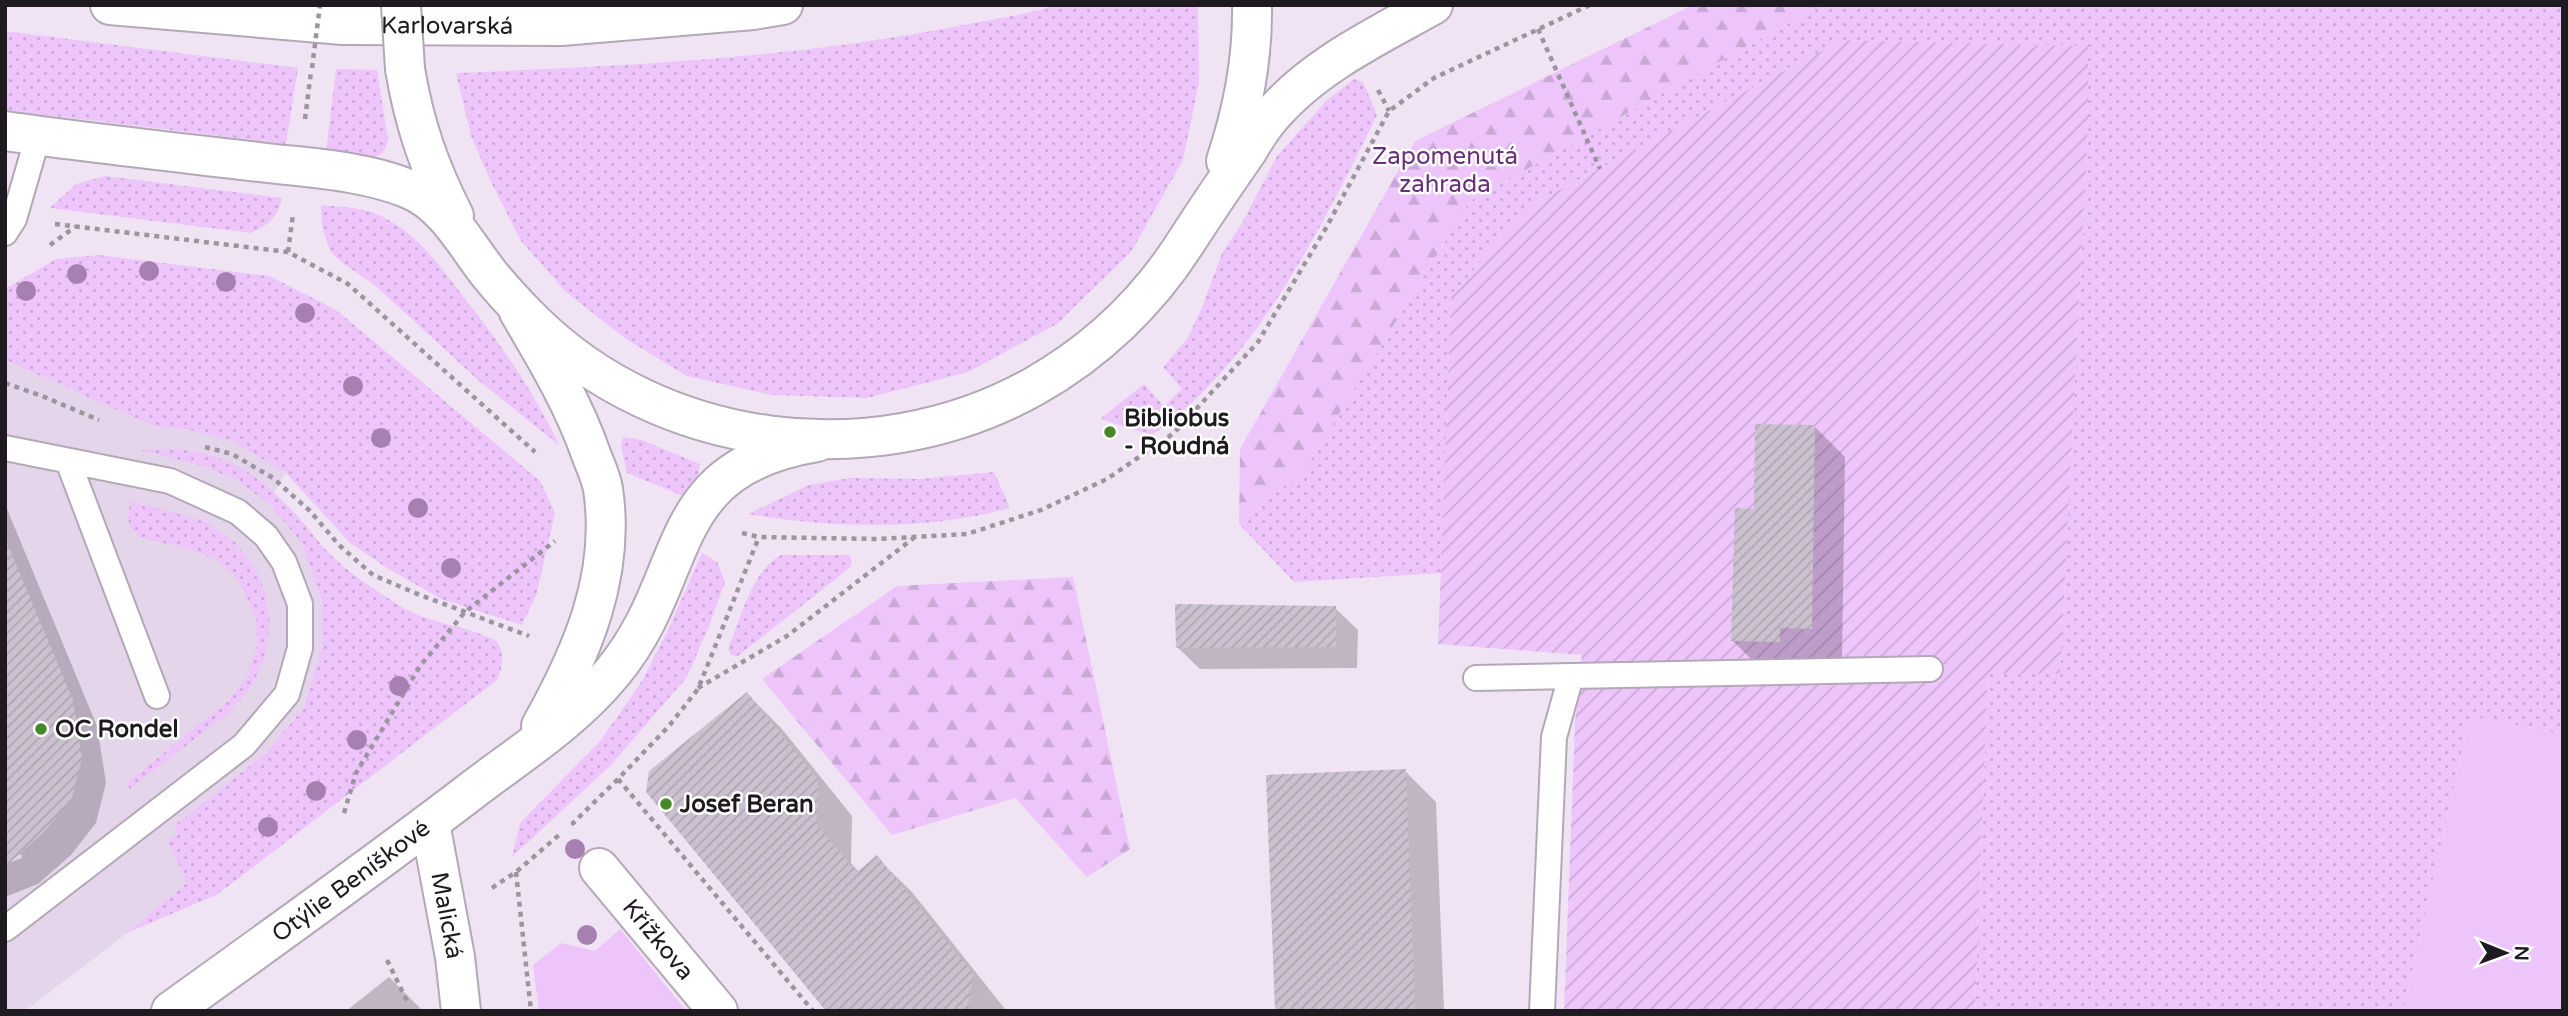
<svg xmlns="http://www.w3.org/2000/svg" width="2568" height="1016" font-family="'Varela Round',sans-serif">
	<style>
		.built { fill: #e5d5ea }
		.grass { fill: url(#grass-dots) }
		.forest { fill: url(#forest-firs) }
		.park { fill: #edc5fb }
		.garden { fill: url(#garden-furrows) }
		.shadow { fill: #0003 }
		.building { fill: url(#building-hatch) }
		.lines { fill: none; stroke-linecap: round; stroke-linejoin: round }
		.service-casing { stroke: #b3a8b6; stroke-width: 28 }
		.minor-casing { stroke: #b3a8b6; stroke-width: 42 }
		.tertiary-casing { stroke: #b3a8b6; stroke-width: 42 }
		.primary-casing { stroke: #b3a8b6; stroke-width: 42 }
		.path { stroke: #9c949f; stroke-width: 4.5; stroke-dasharray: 5 5; stroke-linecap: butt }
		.service { stroke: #fff; stroke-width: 24 }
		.minor { stroke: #fff; stroke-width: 38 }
		.tertiary { stroke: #fff; stroke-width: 38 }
		.primary { stroke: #fff; stroke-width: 38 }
		.primary-bridge-casing { stroke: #b3a8b6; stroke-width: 42; stroke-linecap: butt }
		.path-bridge { stroke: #9c949f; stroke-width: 4.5; stroke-dasharray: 5 5; stroke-linecap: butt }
		.primary-bridge { stroke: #fff; stroke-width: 38 }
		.tree { fill: #a580b1 }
		.poi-dot { fill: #468728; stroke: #fff; stroke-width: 2.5 }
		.labels { text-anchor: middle; stroke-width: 5; stroke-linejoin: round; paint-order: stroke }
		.street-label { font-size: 24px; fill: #1e1a1f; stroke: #fff }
		.park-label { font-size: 24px; fill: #682f7a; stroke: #fff }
		.poi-label { font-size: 24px; font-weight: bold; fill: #1e1a1f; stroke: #fff; text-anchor: start }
	</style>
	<defs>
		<pattern id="grass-dots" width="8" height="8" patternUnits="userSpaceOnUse" patternTransform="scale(1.75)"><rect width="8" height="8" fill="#edc5fb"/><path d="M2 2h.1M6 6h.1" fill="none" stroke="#cba9d7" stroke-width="1.8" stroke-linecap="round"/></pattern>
		<pattern id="forest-firs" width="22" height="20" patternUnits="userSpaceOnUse" patternTransform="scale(1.75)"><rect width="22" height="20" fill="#edc5fb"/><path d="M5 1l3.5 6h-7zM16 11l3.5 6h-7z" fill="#cba9d7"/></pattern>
		<pattern id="garden-furrows" width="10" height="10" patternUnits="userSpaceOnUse" patternTransform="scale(1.75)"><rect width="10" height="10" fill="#edc5fb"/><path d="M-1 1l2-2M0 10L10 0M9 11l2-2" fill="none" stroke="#cba9d7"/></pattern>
		<pattern id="building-hatch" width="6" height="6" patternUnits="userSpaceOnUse" patternTransform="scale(1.75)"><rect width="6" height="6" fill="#cbc0cf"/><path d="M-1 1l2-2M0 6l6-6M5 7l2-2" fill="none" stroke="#aea4b1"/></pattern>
	</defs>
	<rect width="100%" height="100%" fill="#f0e4f4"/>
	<!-- built -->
	<path class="built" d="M 5,360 L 153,426 L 191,430 L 230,439 L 286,473 L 268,503 L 301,542 L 322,602 L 322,648 L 303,709 L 266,753 L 176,825 L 177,834 L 169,842 L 187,883 L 127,933 L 25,1011 L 5,1011 Z"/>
	<!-- grass -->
	<path class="grass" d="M 1056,5 L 1198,5 L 1199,82 L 1183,160 L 1131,252 L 1057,324 L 968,372 L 867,398 L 772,395 L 687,376 L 626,339 L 566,292 L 521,241 L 491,182 L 471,136 L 456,73 C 621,66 784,59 947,28 C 983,21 1021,16 1056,5 Z
		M 1821,5 L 2563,5 L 2563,734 L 2470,716 L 2403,1011 L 1975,1011 L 1988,672 L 2060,673 L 2088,127 L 2088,46 L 1843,40 L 1525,208 L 1451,297 L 1441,573 L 1294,582 L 1239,524 L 1305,469 L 1470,201 Z
		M 5,31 L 298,68 L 286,144 L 5,110 Z
		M 336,69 L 377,70 L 388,139 C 386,149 384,153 375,157 L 326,152 Z
		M 1354,79 L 1363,82 L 1377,115 C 1323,225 1254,365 1152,435 L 1100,419 L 1144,384 L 1164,406 L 1182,389 L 1163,367 L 1187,339 L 1201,310 L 1222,253 L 1241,225 L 1277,156 L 1327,100 Z
		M 105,176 L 282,198 C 278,218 269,224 251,233 L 50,208 L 76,184 Z
		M 321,205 C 340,207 362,207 379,215 C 417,232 442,269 466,300 C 502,346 534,392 559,445 L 478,380 L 376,286 L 344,264 L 330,251 L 322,227 Z
		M 99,255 L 269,276 L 335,309 L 540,481 L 555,513 L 536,596 L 522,625 L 441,599 L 387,568 L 349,542 L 286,473 L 230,440 L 191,430 L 153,426 L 5,360 L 5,289 L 56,259 Z
		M 623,437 L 642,440 L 700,464 C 698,479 695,488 683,496 L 627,473 L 621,447 Z
		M 178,449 C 237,457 261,477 300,519 C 310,530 318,542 328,552 C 347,572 374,589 397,604 C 427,624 466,625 497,641 C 505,656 503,665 497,680 L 218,894 L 127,933 L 187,883 L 168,842 L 177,834 L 175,825 L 266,753 L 303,709 L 322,648 L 322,602 L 301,542 L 268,503 L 236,480 L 204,466 L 139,450 Z
		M 994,472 L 1010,508 C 927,531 833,528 748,514 L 809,485 L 849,478 L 920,479 Z
		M 131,501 L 204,521 L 235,542 L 258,573 L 267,599 L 270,626 L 265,659 L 249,691 L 226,715 L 130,789 L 127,783 L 229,700 L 247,676 L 257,646 L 256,617 L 238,579 L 217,560 L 186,548 L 141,538 L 131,529 L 127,517 Z
		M 702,553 L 717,562 L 725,582 L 709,626 L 687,677 L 611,765 L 512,857 L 520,823 L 601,740 L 642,681 L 668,630 Z
		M 781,555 L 848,555 L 852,560 L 851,567 L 738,656 L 731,655 L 728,649 C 740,620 752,570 781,555 Z"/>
	<!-- forest -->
	<path class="forest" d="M 1693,5 L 1821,5 L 1470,201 L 1305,469 L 1239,524 L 1240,449 L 1415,141 Z
		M 1073,577 L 1130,849 L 1087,877 L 1015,798 L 892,835 L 762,679 L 897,586 Z"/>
	<!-- park -->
	<path class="park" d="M 2470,716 L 2563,734 L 2563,1011 L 2403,1011 Z
		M 620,929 L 686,1011 L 539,1011 L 533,965 L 561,943 L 595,951 Z"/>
	<!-- garden -->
	<path class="garden" d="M 1843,40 L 2088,46 L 2088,127 L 2060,674 L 1988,673 L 1975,1011 L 1564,1011 L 1575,724 L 1582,655 L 1438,644 L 1451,297 L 1525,208 Z"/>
	<!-- shadow -->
	<path class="shadow" d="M 1814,426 L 1845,457 L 1842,659 L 1810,658 L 1810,672 L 1763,671 L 1733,641 L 1756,510 Z
		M 5,504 L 97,726 L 106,783 L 96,823 L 71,855 L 38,884 L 5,897 L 5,864 L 22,858 L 21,854 L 5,861 Z
		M 1335,608 L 1358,630 L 1357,668 L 1200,669 L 1177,647 Z
		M 747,694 L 782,729 L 852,816 L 851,863 L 859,872 L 877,858 L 912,892 L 1005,1009 L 1013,1011 L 826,1011 L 647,791 Z
		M 1405,771 L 1436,802 L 1444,1011 L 1277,1011 Z
		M 389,977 L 423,1011 L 346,1011 Z"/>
	<!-- building -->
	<path class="building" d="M 1755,424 L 1815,425 L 1812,629 L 1780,628 L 1780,642 L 1731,641 L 1735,508 L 1754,509 Z
		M 5,538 L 73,700 L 82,758 L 72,798 L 46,830 L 5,867 Z
		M 1175,604 L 1336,606 L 1336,647 L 1176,648 Z
		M 747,692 L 818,780 L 817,826 L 857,872 L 877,855 L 973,974 L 968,1011 L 826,1011 L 646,792 L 649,771 Z
		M 1406,769 L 1415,1011 L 1275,1011 L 1266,775 Z"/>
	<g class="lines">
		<!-- service casing -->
		<g class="service-casing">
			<path id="service" d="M 5,233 L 14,219 L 38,136
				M 5,448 L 170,481 L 238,512 L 266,536 L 284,562 L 300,604 L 300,648 L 287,694 L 244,745 L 5,929
				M 68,461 L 157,696
				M 1476,678 L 1571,676
				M 1542,1011 L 1554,737 L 1571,676 L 1930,669"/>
		</g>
		<!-- minor casing -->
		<g class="minor-casing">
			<g id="minor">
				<path id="s1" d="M 599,868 L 718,1011"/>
			</g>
		</g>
		<!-- tertiary casing -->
		<g class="tertiary-casing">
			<g id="tertiary">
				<path d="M 519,312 C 546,358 573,403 591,454 C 595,465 601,477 603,489 C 616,575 582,653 541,726"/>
				<path id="s2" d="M 430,823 L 455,957 L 461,1011"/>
				<path id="s3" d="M 171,1011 C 270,940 369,869 466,795 C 515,757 572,722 612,673 C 694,575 658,468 817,442"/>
			</g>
		</g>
		<!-- primary casing -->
		<g class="primary-casing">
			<g id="primary">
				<path id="s4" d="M 110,5 L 343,25 L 561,26 L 753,10 L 783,5"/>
				<path d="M 405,69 C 414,123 429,167 454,216"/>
				<path d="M 5,131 C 89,143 174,152 259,162 C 307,168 363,170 409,189 C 446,204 466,245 490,275 C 502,290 516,305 530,319 C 660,450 873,476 1033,387 C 1095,352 1148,302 1186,242 C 1206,211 1227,180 1248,150 C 1255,138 1263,125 1272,115 C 1314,66 1377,36 1433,5"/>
				<path d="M 1226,161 C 1243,110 1253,59 1252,5"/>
			</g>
		</g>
		<!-- path -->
		<path class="path" d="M 1538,29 L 1600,169
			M 1378,90 L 1389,111
			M 305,119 L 311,72
			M 55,224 L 288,252 L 348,284 L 535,452
			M 50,245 L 75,227
			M 288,252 L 293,214
			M 5,383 L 42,396 L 99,420
			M 205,447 L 232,454 L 273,478 L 310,511 L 339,545 L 373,575 L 420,595 L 529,636
			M 742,533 L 759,537 L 878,539 L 967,534 L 1041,510 L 1107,479 L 1174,433 L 1258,342 L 1326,228 L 1389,111 L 1434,78 L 1590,5
			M 698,688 L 787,636 L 915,537
			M 618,779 L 813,1011
			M 344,813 L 356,773 L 420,666 L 465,612 L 555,541
			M 574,825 L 573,823 L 618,779 L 669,726 L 698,689 L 759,537
			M 516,872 L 531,1011
			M 492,888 L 516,872 L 559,835
			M 387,960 L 408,1003"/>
		<!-- service -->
		<use href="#service" class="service"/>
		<!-- minor -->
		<use href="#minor" class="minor"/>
		<!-- tertiary -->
		<use href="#tertiary" class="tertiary"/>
		<!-- primary -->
		<use href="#primary" class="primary"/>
		<!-- primary-bridge casing -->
		<g class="primary-bridge-casing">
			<path id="primary-bridge" d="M 401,5 L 405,69"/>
		</g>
		<!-- path-bridge -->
		<path class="path-bridge" d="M 312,68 L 320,5"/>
		<!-- primary-bridge -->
		<use href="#primary-bridge" class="primary-bridge"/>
	</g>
	<!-- trees -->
	<g class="tree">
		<circle cx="149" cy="271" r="10"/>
		<circle cx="77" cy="274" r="10"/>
		<circle cx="226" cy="282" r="10"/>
		<circle cx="26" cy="291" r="10"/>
		<circle cx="305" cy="313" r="10"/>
		<circle cx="353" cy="386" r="10"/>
		<circle cx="381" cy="438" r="10"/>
		<circle cx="418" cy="508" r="10"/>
		<circle cx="451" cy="568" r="10"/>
		<circle cx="399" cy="686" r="10"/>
		<circle cx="357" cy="740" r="10"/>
		<circle cx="316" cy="791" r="10"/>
		<circle cx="268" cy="827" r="10"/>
		<circle cx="575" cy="849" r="10"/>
		<circle cx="587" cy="935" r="10"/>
	</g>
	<!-- markers -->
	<g class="poi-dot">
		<circle cx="1110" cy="432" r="7"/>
		<circle cx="41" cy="729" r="7"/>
		<circle cx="666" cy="804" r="7"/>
	</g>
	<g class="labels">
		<!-- street labels -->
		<g class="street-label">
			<text dy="8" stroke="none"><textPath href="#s4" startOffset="338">Karlovarská</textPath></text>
			<text dy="8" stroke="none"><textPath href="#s3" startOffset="222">Otýlie Beníškové</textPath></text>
			<text dy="8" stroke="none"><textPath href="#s2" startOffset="94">Malická</textPath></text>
			<text dy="8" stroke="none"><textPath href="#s1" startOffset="93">Křížkova</textPath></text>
		</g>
		<!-- park labels -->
		<g class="park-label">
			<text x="1445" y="164">Zapomenutá<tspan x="1445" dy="28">zahrada</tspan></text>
		</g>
		<!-- poi labels -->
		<g class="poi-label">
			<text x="1124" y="426">Bibliobus<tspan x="1124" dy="28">- Roudná</tspan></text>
			<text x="55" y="737">OC Rondel</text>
			<text x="680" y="812">Josef Beran</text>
		</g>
	</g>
	<!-- border -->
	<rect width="2568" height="1016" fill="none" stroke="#1e1a1f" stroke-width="14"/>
	<!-- north arrow -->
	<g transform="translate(2505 953) rotate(91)" stroke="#ffffff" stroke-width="5" paint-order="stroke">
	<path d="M0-5L12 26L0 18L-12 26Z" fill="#1e1a1f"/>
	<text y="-10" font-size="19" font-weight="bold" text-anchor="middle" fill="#1e1a1f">N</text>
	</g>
</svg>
